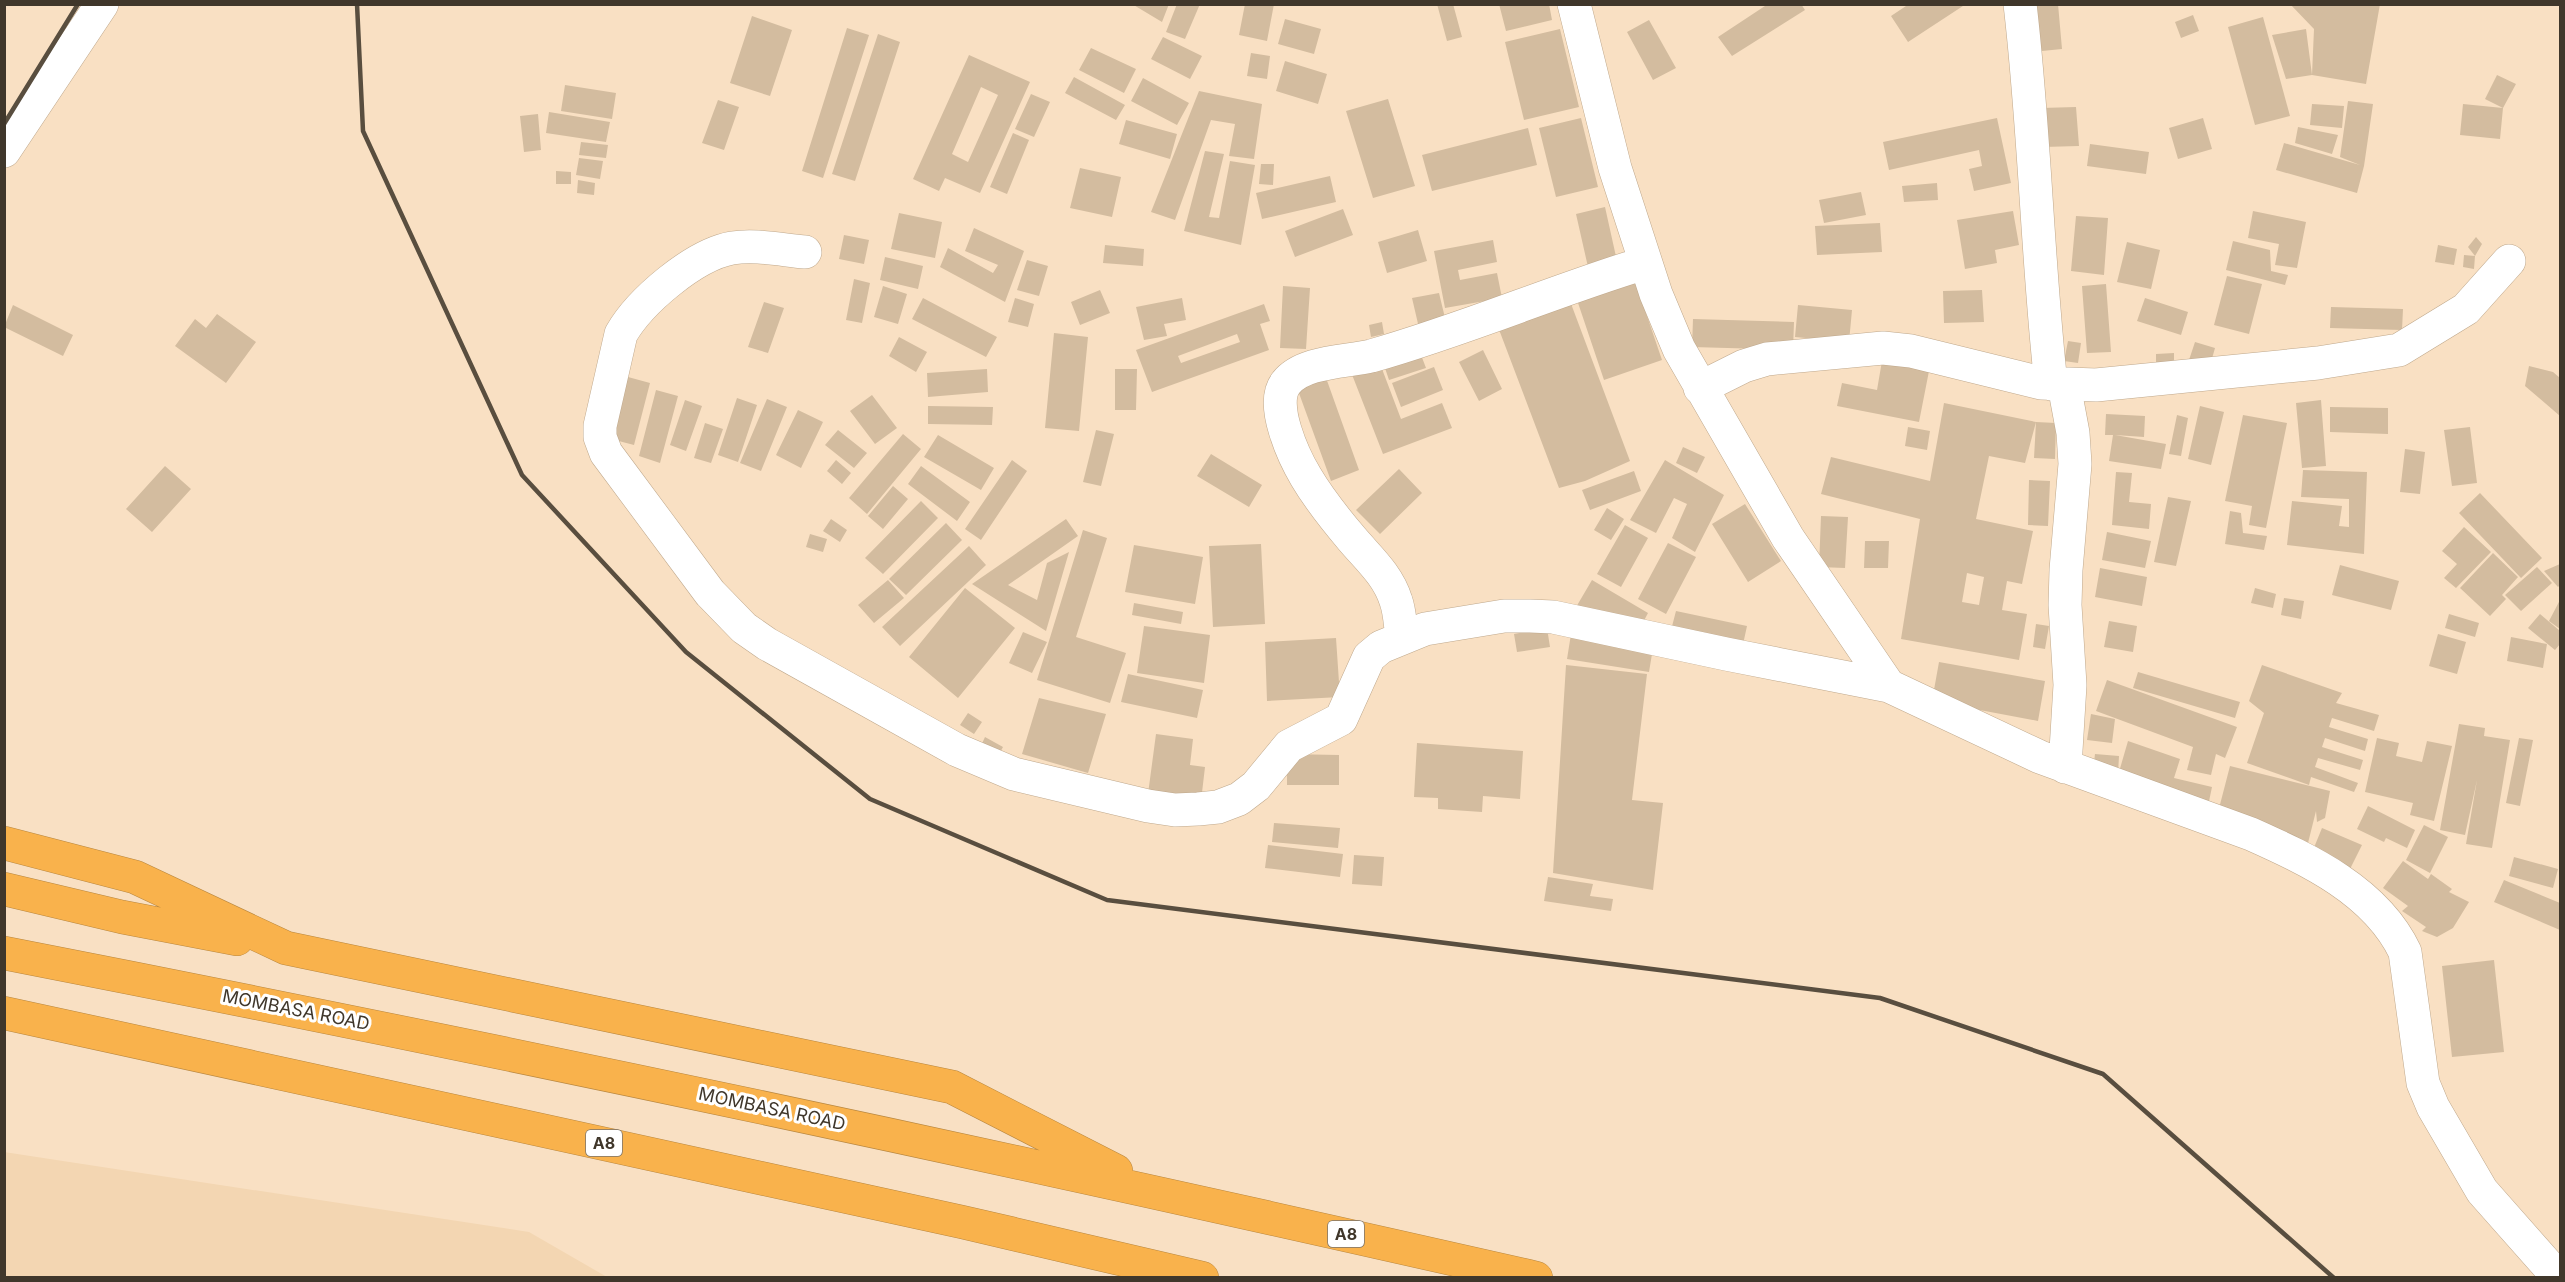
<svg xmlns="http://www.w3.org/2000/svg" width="2565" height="1282" font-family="Inter,sans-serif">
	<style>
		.built { fill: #f3d6b2 }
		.building { fill: #d3bc9f; fill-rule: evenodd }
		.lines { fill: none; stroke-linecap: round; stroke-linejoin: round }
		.minor-casing { stroke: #bfa88c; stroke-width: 34 }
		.highway-casing { stroke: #b88740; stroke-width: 34 }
		.minor { stroke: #fff; stroke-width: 33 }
		.highway { stroke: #f9b24c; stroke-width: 33 }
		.rail { stroke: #594e3f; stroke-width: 4.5 }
		.labels { text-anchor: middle; stroke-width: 6; stroke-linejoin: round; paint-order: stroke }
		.shield { fill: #fff; stroke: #79736b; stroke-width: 1.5 }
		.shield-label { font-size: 16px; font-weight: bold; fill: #40372b }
		.street-label { font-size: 18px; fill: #40372b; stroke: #fff }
	</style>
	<rect width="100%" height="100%" fill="#f9e0c3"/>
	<!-- built -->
	<path class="built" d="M 4,1152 L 529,1232 L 607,1277 L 5,1277 Z"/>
	<!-- building -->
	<path class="building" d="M 1132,4 L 1169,4 L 1162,22 Z
		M 1177,4 L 1200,4 L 1185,39 L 1166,32 Z
		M 1245,4 L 1274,4 L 1267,41 L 1239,35 Z
		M 1437,4 L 1453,4 L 1462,37 L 1447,41 Z
		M 1499,4 L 1549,4 L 1552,20 L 1506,31 Z
		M 1768,4 L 1801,4 L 1805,10 L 1732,56 L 1718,37 Z
		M 1909,4 L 1966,4 L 1908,42 L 1891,16 Z
		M 2026,4 L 2058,4 L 2062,49 L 2031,52 Z
		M 2290,4 L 2380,4 L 2366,84 L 2312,75 L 2286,79 L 2272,35 L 2306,29 L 2312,75 L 2314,29 Z
		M 2193,15 L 2199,31 L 2181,38 L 2175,22 Z
		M 752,16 L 792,30 L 770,96 L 730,83 Z
		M 2263,17 L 2290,116 L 2255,125 L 2228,27 Z
		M 1285,19 L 1321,29 L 1314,54 L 1278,44 Z
		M 1649,20 L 1676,68 L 1653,80 L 1627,32 Z
		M 847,28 L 869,35 L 823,178 L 802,171 Z
		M 1560,29 L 1579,107 L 1524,120 L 1505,42 Z
		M 878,34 L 900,42 L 855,181 L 832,174 Z
		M 1163,37 L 1202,56 L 1190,79 L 1151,59 Z
		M 1091,48 L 1136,69 L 1124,93 L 1079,70 Z
		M 1251,53 L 1270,56 L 1267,79 L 1247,76 Z
		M 969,55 L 1030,82 L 980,193 L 945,178 L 939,191 L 913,179 ZM 981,87 L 998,95 L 968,162 L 952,154 Z
		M 1285,61 L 1327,74 L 1318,104 L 1276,91 Z
		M 2497,75 L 2516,84 L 2503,108 L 2500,139 L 2460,135 L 2463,104 L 2503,108 L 2485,99 Z
		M 1074,77 L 1125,105 L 1116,120 L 1065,93 Z
		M 1143,78 L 1189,103 L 1177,125 L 1131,101 Z
		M 565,85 L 616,93 L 612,119 L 561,111 Z
		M 1199,91 L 1262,104 L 1254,159 L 1229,156 L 1235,124 L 1211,120 L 1175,220 L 1151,212 Z
		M 1031,94 L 1050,102 L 1034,137 L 1015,129 Z
		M 1388,99 L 1415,186 L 1373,198 L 1346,111 Z
		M 718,100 L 739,107 L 724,150 L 702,143 Z
		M 2348,101 L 2373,104 L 2364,166 L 2357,193 L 2276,170 L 2284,143 L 2360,165 L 2340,157 Z
		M 2312,104 L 2344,106 L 2342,128 L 2310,125 Z
		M 2076,107 L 2079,146 L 2043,147 L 2041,108 Z
		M 549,112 L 610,122 L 606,142 L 546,133 Z
		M 538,114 L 541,150 L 524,152 L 520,116 Z
		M 1581,118 L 1598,187 L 1556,197 L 1539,128 Z
		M 1997,118 L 2011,183 L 1974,191 L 1969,169 L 1982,166 L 1979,150 L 1889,170 L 1883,142 Z
		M 2203,118 L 2212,149 L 2178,159 L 2169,128 Z
		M 1126,120 L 1177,134 L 1170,159 L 1119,144 Z
		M 2298,127 L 2338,135 L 2332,154 L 2295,143 Z
		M 1528,128 L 1537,165 L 1432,191 L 1422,155 Z
		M 1013,133 L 1029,140 L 1007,194 L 990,187 Z
		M 581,142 L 608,145 L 606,158 L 579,155 Z
		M 2090,144 L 2149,152 L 2146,174 L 2087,166 Z
		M 1205,151 L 1224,154 L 1209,217 L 1219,218 L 1230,161 L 1255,165 L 1241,245 L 1184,231 Z
		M 579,158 L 603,161 L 600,179 L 576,175 Z
		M 1261,164 L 1274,164 L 1273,185 L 1259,184 Z
		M 1080,168 L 1121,177 L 1112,217 L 1070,208 Z
		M 556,171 L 571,172 L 571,184 L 556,184 Z
		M 1330,176 L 1336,202 L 1262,219 L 1256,193 Z
		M 578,180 L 595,183 L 594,195 L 577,193 Z
		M 1937,183 L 1938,200 L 1904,202 L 1902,186 Z
		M 1861,192 L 1866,215 L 1824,223 L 1819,200 Z
		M 1605,207 L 1617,261 L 1588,267 L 1576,214 Z
		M 1343,209 L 1353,235 L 1295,257 L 1285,231 Z
		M 2013,211 L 2019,245 L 1995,250 L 1997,263 L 1965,269 L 1957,220 Z
		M 2253,211 L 2306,222 L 2297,268 L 2275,265 L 2279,244 L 2248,238 Z
		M 899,213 L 942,222 L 935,258 L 891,249 Z
		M 2076,216 L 2108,218 L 2104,275 L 2071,271 Z
		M 1880,223 L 1882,252 L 1817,255 L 1815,226 Z
		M 974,228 L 1024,251 L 1005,302 L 940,267 L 948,248 L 993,273 L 998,265 L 965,251 Z
		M 1418,230 L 1427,261 L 1387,273 L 1378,242 Z
		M 844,235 L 869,240 L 864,264 L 839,259 Z
		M 2476,237 L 2482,244 L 2475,256 L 2468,247 Z
		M 1493,240 L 1497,262 L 1458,270 L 1460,280 L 1497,273 L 1502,298 L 1445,308 L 1434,251 Z
		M 2233,241 L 2270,250 L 2271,271 L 2288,275 L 2285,285 L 2226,270 Z
		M 2127,242 L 2160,250 L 2151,289 L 2117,282 Z
		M 1105,245 L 1144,249 L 1143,266 L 1103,263 Z
		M 2438,245 L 2457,249 L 2454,265 L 2435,262 Z
		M 2464,255 L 2475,256 L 2474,269 L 2463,267 Z
		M 885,257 L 923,266 L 918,289 L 880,280 Z
		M 1027,260 L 1048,266 L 1039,296 L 1017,290 Z
		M 1633,275 L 1662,360 L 1604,380 L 1575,294 Z
		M 2227,276 L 2262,284 L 2249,334 L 2214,325 Z
		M 854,279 L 870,283 L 862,323 L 846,320 Z
		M 2106,284 L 2111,352 L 2087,353 L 2082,286 Z
		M 883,286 L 907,294 L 898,324 L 874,317 Z
		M 1283,286 L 1310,288 L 1306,349 L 1280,348 Z
		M 1100,290 L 1110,313 L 1080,325 L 1071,302 Z
		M 1982,290 L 1984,322 L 1944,323 L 1943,291 Z
		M 1439,293 L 1446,322 L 1419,328 L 1412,298 Z
		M 1567,293 L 1630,461 L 1585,481 L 1559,488 L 1495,319 Z
		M 923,298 L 997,337 L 986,357 L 912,319 Z
		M 1015,298 L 1034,304 L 1028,327 L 1008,322 Z
		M 1182,298 L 1186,320 L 1164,324 L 1167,336 L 1144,340 L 1136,307 Z
		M 2145,298 L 2188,312 L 2181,335 L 2137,321 Z
		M 764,302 L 784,308 L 768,353 L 748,347 Z
		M 1264,304 L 1270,321 L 1260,324 L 1269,350 L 1152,392 L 1136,350 ZM 1237,334 L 1240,342 L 1181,363 L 1178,356 Z
		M 13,305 L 73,335 L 63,356 L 4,327 Z
		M 1798,305 L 1852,310 L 1849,342 L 1795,337 Z
		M 2331,307 L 2403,309 L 2402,330 L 2330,328 Z
		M 217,314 L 256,342 L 226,383 L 175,346 L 195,319 L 206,328 Z
		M 1693,319 L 1794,322 L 1793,350 L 1692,347 Z
		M 1382,322 L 1384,334 L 1371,337 L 1369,325 Z
		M 1054,333 L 1088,337 L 1079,431 L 1045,428 Z
		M 899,337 L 927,352 L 916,372 L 889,356 Z
		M 2068,341 L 2081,343 L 2078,363 L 2064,361 Z
		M 2195,342 L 2215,348 L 2209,369 L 2188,363 Z
		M 1418,347 L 1426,368 L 1389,380 L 1382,359 Z
		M 1483,350 L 1502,389 L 1479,401 L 1459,362 Z
		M 2174,353 L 2174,364 L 2156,364 L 2156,354 Z
		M 1379,361 L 1401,419 L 1442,403 L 1452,428 L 1383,454 L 1351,372 Z
		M 1882,361 L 1929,371 L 1919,422 L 1837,406 L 1842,383 L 1877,390 Z
		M 2529,366 L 2553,372 L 2560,378 L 2560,416 L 2525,386 Z
		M 1434,367 L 1443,390 L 1401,407 L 1392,383 Z
		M 987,369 L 988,392 L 928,397 L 927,373 Z
		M 1115,369 L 1137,369 L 1136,410 L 1115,410 Z
		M 1325,375 L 1359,470 L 1331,481 L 1296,385 Z
		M 628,377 L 650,383 L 634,445 L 611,439 Z
		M 656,390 L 678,396 L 660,463 L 639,456 Z
		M 872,395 L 897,428 L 875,444 L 850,411 Z
		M 737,398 L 757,405 L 738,462 L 718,455 Z
		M 767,399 L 787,407 L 761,471 L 740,463 Z
		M 685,400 L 702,406 L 686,451 L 670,445 Z
		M 2321,400 L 2326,466 L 2302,468 L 2296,403 Z
		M 1944,403 L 2036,422 L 2056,423 L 2055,459 L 2034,458 L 2036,422 L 2025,463 L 1989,456 L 1976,519 L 2033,531 L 2022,584 L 2007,581 L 2002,610 L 2027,614 L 2019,660 L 1901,639 L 1920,519 L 1821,494 L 1831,457 L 1930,481 ZM 1967,573 L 1984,577 L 1979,605 L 1962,602 Z
		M 928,406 L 993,407 L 992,425 L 928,424 Z
		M 2200,406 L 2224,412 L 2211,465 L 2188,459 Z
		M 2330,407 L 2388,408 L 2388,434 L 2330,432 Z
		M 798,410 L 823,422 L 801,468 L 776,455 Z
		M 2106,414 L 2145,416 L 2144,437 L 2115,435 L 2166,444 L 2161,469 L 2109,461 L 2113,435 L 2105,435 Z
		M 2177,415 L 2188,418 L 2181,456 L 2169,454 Z
		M 2243,415 L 2287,423 L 2266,528 L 2249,525 L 2252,506 L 2225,501 Z
		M 705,423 L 723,429 L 711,463 L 694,458 Z
		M 1908,427 L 1930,431 L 1927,450 L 1905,446 Z
		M 2470,427 L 2477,483 L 2452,486 L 2444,430 Z
		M 838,430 L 867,453 L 854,468 L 825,445 Z
		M 1096,430 L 1114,434 L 1101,486 L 1083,482 Z
		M 903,434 L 921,449 L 867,514 L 849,498 Z
		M 938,435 L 994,468 L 981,490 L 924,457 Z
		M 1683,447 L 1705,457 L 1697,473 L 1676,463 Z
		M 2405,449 L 2425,452 L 2420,494 L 2400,492 Z
		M 1211,454 L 1262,485 L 1249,507 L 1197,476 Z
		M 836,460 L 851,473 L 842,484 L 827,471 Z
		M 1012,460 L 1027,471 L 981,540 L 965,529 Z
		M 1665,460 L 1724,495 L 1695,552 L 1672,538 L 1687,504 L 1674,498 L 1656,533 L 1630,520 Z
		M 165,466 L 191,489 L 152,532 L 126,509 Z
		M 921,466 L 970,502 L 957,521 L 908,484 Z
		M 1399,469 L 1422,493 L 1380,534 L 1356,510 Z
		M 2303,470 L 2367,472 L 2364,554 L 2287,545 L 2292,501 L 2342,506 L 2339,526 L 2349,527 L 2349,499 L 2301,497 Z
		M 1634,471 L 1641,491 L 1590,510 L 1582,490 Z
		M 2116,472 L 2132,473 L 2129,502 L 2151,504 L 2149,529 L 2112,525 Z
		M 2029,480 L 2050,481 L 2048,526 L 2028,525 Z
		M 893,486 L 908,499 L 883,529 L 868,516 Z
		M 2480,493 L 2542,558 L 2521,578 L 2459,513 Z
		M 2168,497 L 2191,501 L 2176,566 L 2154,562 Z
		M 921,501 L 938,518 L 883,574 L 865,558 Z
		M 1745,504 L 1781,561 L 1748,582 L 1712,524 Z
		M 1607,508 L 1624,519 L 1611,540 L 1594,530 Z
		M 2230,511 L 2241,513 L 2243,533 L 2267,536 L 2264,550 L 2225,544 Z
		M 1821,516 L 1848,517 L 1845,568 L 1819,567 Z
		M 831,519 L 847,530 L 840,542 L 823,531 Z
		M 1066,519 L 1078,536 L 1008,585 L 1037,600 L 1047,563 L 1069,552 L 1046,631 L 972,584 Z
		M 946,523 L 962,540 L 906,595 L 889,579 Z
		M 1625,525 L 1648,538 L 1621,587 L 1597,574 Z
		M 2464,527 L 2491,552 L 2456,588 L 2444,578 L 2457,564 L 2442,551 Z
		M 1083,530 L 1107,538 L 1076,637 L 1126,653 L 1110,703 L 1037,680 Z
		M 2107,532 L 2151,541 L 2145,568 L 2102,560 Z
		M 810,534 L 827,539 L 823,552 L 806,547 Z
		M 1865,541 L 1889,541 L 1888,568 L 1864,568 Z
		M 1668,543 L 1696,557 L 1666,614 L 1638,599 Z
		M 1261,544 L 1265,624 L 1213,627 L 1209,546 Z
		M 1134,545 L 1203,557 L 1195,604 L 1125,592 Z
		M 969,546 L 986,565 L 900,646 L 882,627 Z
		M 2493,553 L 2518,577 L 2502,595 L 2506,599 L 2490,616 L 2460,588 Z
		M 2560,564 L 2560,585 L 2558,587 L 2544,571 Z
		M 2340,565 L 2399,581 L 2391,610 L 2332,595 Z
		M 2537,567 L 2552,583 L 2521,611 L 2505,595 Z
		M 2100,568 L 2147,577 L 2142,606 L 2095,597 Z
		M 888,580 L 904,598 L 874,623 L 858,605 Z
		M 1592,580 L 1648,613 L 1639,630 L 1572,614 Z
		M 965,588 L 1015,628 L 958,698 L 909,657 Z
		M 2255,588 L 2276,594 L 2273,608 L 2251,603 Z
		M 2284,598 L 2304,601 L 2301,619 L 2281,615 Z
		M 2560,600 L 2560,629 L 2549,621 Z
		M 1134,603 L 1183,612 L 1181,624 L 1132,615 Z
		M 1676,611 L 1747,626 L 1742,649 L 1670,634 Z
		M 2449,614 L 2479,623 L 2475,637 L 2445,628 Z
		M 2540,614 L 2560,631 L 2560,644 L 2555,650 L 2528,628 Z
		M 2109,621 L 2137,626 L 2133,652 L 2104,647 Z
		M 2036,624 L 2049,626 L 2045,649 L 2033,647 Z
		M 1144,626 L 1210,635 L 1204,683 L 1137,673 Z
		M 1547,628 L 1550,647 L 1517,652 L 1514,634 Z
		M 1572,628 L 1654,642 L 1649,672 L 1567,659 Z
		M 1023,632 L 1047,642 L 1032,673 L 1009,663 Z
		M 2438,634 L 2466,642 L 2457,674 L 2429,666 Z
		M 2511,637 L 2547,644 L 2543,668 L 2507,661 Z
		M 1336,638 L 1340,697 L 1267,701 L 1265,642 Z
		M 1939,662 L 2045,681 L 2038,721 L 1932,701 Z
		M 1566,665 L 1647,674 L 1632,800 L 1663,803 L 1653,890 L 1553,873 Z
		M 2262,665 L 2342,693 L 2336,703 L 2379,715 L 2374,731 L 2332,718 L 2329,727 L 2368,739 L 2365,751 L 2325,738 L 2322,747 L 2363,760 L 2360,770 L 2318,758 L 2315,767 L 2358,783 L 2354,792 L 2311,777 L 2309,785 L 2247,763 L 2264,713 L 2249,701 Z
		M 2138,672 L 2240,702 L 2235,718 L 2133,688 Z
		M 1128,674 L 1203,690 L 1197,718 L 1121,702 Z
		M 2107,680 L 2237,727 L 2225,758 L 2216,754 L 2211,775 L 2187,770 L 2193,747 L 2096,711 Z
		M 1039,698 L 1106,714 L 1088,773 L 1022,754 Z
		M 968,713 L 982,722 L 974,734 L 960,725 Z
		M 2091,714 L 2115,719 L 2112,743 L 2087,740 Z
		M 2459,724 L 2485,728 L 2484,736 L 2510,740 L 2492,848 L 2466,844 L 2477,780 L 2465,835 L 2440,830 Z
		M 1156,734 L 1193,739 L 1190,765 L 1205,767 L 1201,801 L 1148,794 Z
		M 985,737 L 1003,747 L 996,760 L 979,750 Z
		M 2377,738 L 2399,743 L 2396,756 L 2422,762 L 2427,741 L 2452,746 L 2434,821 L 2410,815 L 2413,803 L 2365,792 Z
		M 2519,738 L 2533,740 L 2520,806 L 2506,803 Z
		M 2128,741 L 2180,759 L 2174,778 L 2212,787 L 2208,806 L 2119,772 Z
		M 1417,743 L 1523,751 L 1520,799 L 1483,796 L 1482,812 L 1438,809 L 1438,798 L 1414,797 Z
		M 1287,754 L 1339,755 L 1339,785 L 1287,785 Z
		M 2095,754 L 2119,756 L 2118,774 L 2093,771 Z
		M 2230,766 L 2330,791 L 2325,818 L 2317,822 L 2316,811 L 2308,843 L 2216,820 Z
		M 2368,806 L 2415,830 L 2407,848 L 2386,838 L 2384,842 L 2357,829 Z
		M 1274,823 L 1340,828 L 1338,848 L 1272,842 Z
		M 2424,825 L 2448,837 L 2430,873 L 2406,860 Z
		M 2322,828 L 2362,845 L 2350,869 L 2313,850 Z
		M 1268,845 L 1343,854 L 1340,877 L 1265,868 Z
		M 1354,855 L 1384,857 L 1382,886 L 1352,884 Z
		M 2514,857 L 2558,869 L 2553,888 L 2509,876 Z
		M 2403,861 L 2428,879 L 2431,874 L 2452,889 L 2449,892 L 2469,902 L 2453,928 L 2437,937 L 2422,931 L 2426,927 L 2402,911 L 2408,906 L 2383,888 Z
		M 1548,877 L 1593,884 L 1590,896 L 1613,899 L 1611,911 L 1544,901 Z
		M 2504,880 L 2560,903 L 2560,930 L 2494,902 Z
		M 2494,960 L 2504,1052 L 2452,1057 L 2442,966 Z"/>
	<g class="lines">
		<!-- minor casing -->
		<g class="minor-casing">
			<path id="minor" d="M 1574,4 L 1615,168 L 1656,294 L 1679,349 L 1788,538 L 1889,686
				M 2020,4 C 2035,131 2037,258 2051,384
				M 4,151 L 102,4
				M 805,252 C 782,250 755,244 732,248 C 694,255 640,301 621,334 L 600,426 L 600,437 L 606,453 L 710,593 L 744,628 L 767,644 L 957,750 L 1014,774 L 1148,806 L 1175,810 L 1198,809 L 1218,807 L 1239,799 L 1256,786 L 1289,746 L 1341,719 L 1369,657 L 1381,647 L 1425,629 L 1504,616 L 1530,616 L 1553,617 L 1726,654 L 1889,686 L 2040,757 L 2251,834 C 2309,860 2376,891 2405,952 L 2423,1083 L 2433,1107 L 2482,1191 L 2559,1278
				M 2064,385 L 2073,433 L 2075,464 L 2066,570 L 2065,605 L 2070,685 L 2065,767
				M 1700,388 L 1744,366 L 1767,359 L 1883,348 L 1911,351 L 2041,383 L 2096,385 L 2318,363 L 2399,350 L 2466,309 L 2509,261
				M 1402,636 C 1400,625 1400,612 1396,601 C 1388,575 1368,558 1352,539 C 1335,519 1319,499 1306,477 C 1294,457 1269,404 1286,383 C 1303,361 1346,362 1371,356 C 1464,330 1553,291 1645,263"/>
		</g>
		<!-- highway casing -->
		<g class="highway-casing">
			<path id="highway" d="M 4,843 L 135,877 L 286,948 L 952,1087 L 1116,1171
				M 4,889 L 122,917 L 237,939
				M 4,953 C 517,1053 1027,1162 1536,1278
				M 4,1013 L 962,1222 L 1202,1278"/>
		</g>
		<!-- minor -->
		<use href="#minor" class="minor"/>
		<!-- highway -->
		<use href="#highway" class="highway"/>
		<!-- rail -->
		<path class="rail" d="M 357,4 L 363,131 L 522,475 L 686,652 L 870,799 L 1107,900 L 1880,998 L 2103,1074 L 2334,1278
			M 4,124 L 78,4"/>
	</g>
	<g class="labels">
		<!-- shield labels -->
		<g class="shield">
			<rect x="586" y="1130" width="36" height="26" rx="4.5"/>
			<rect x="1328" y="1221" width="36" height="26" rx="4.5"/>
		</g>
		<g class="shield-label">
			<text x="604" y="1149">A8</text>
			<text x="1346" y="1240">A8</text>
		</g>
		<!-- street labels -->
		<g class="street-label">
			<text transform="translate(296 1010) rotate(11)" y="6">MOMBASA ROAD</text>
			<text transform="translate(772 1109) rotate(12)" y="6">MOMBASA ROAD</text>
		</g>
	</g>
	<!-- border -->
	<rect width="2565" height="1282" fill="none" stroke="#40372b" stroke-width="12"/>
</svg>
